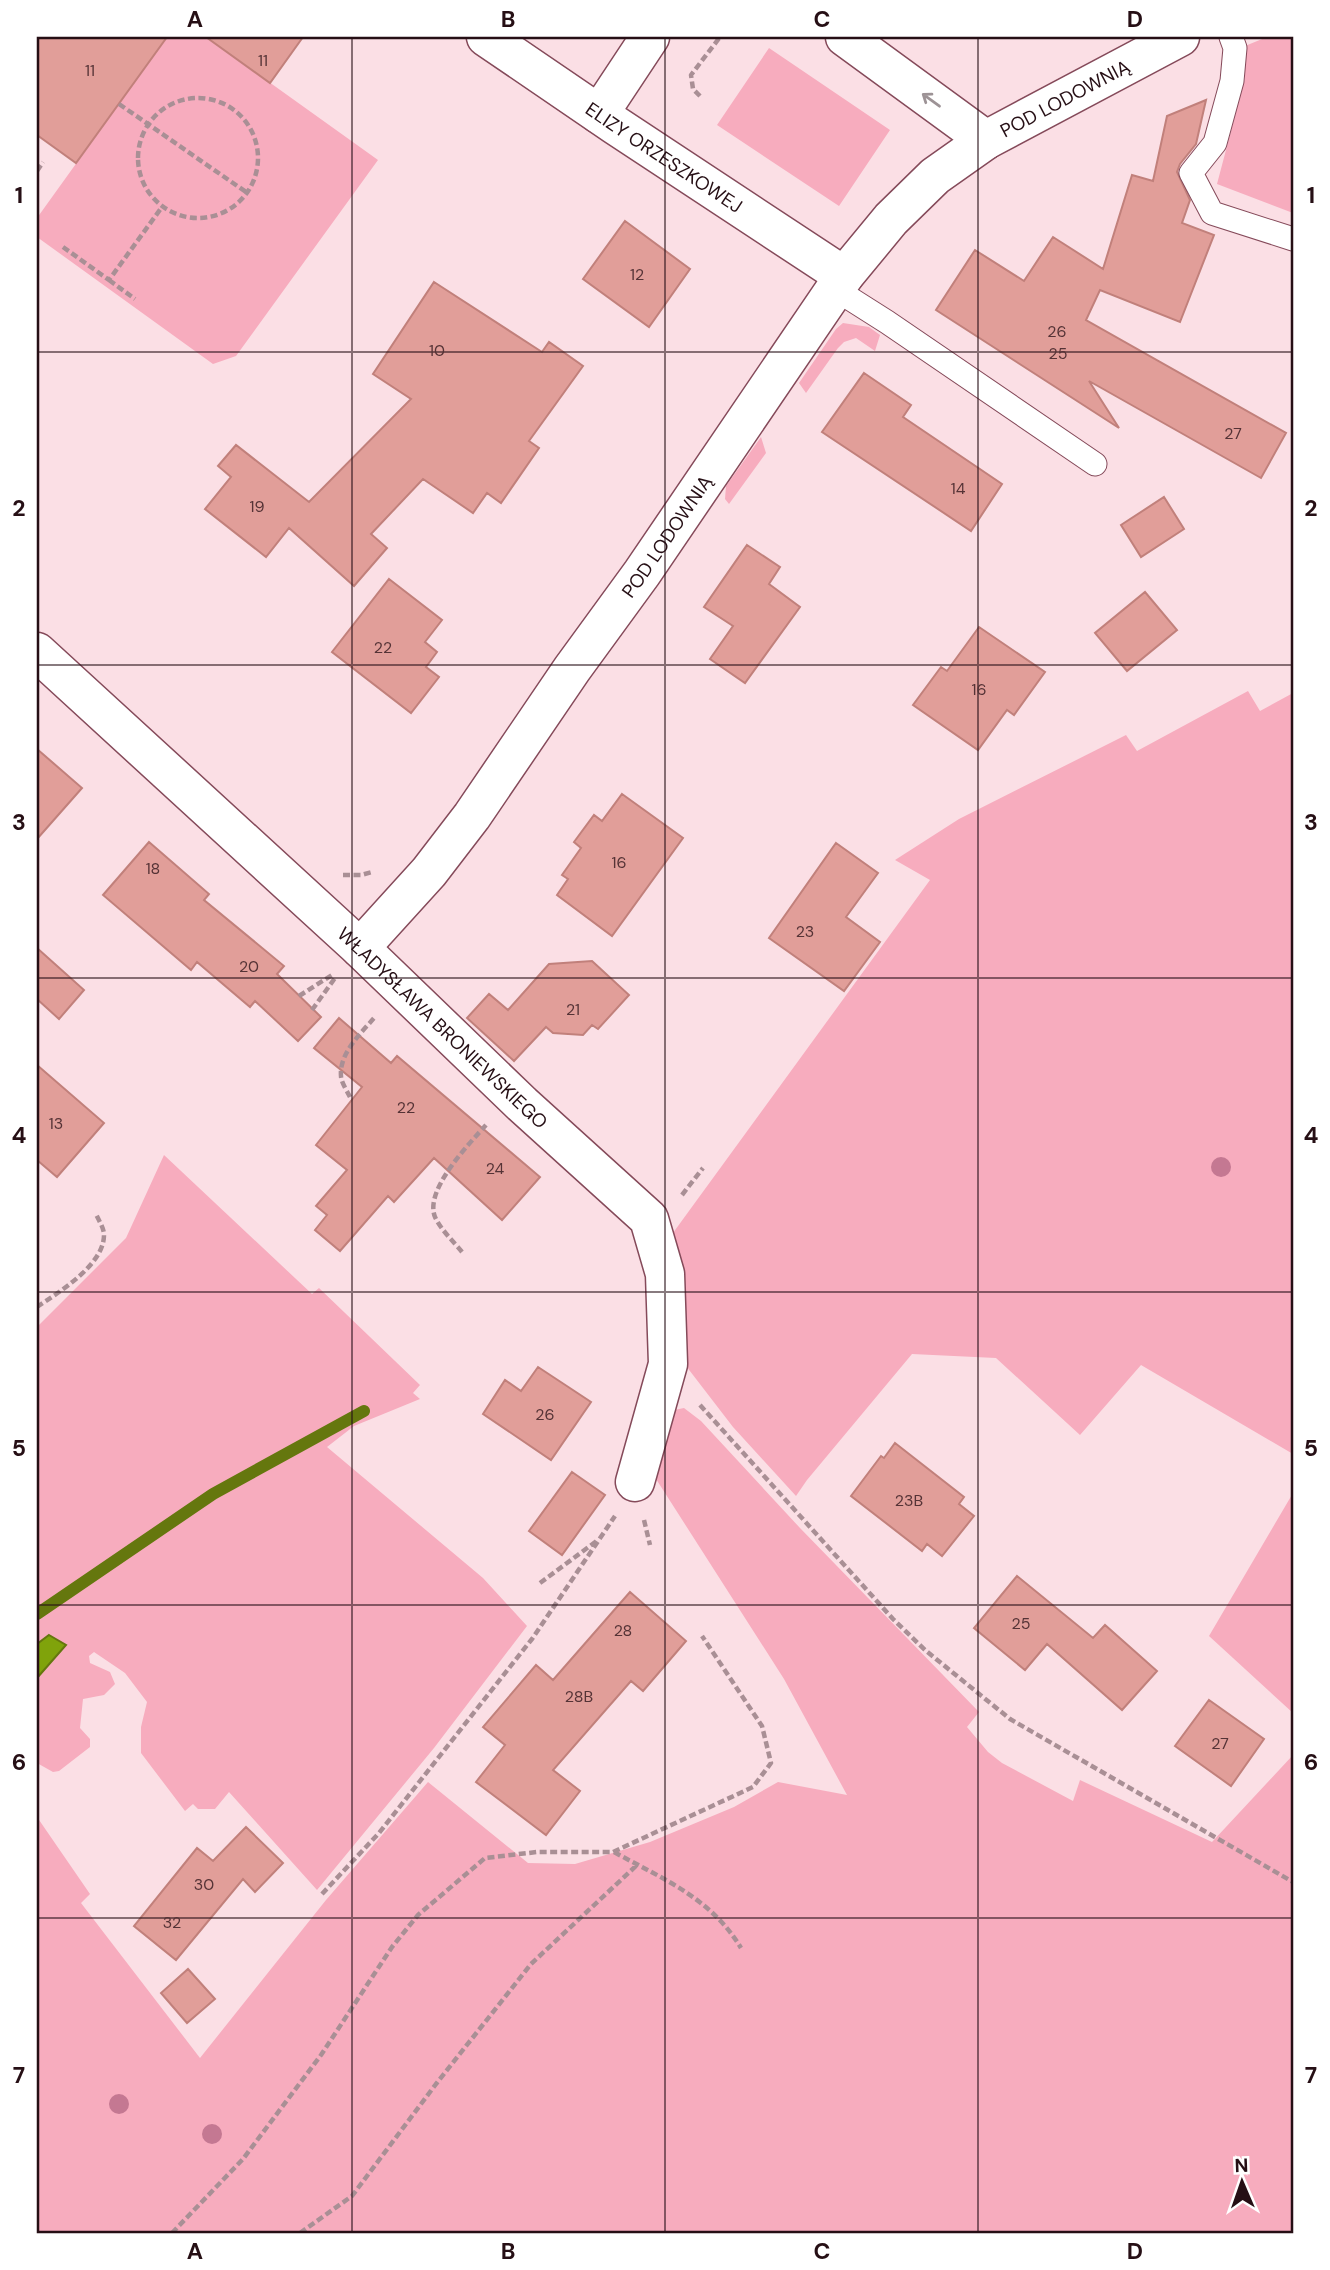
<svg xmlns="http://www.w3.org/2000/svg" width="1330" height="2270" font-family="'DM Sans',sans-serif">
	<style>
		.green { fill: #f7acbe }
		.water { fill: #80a30b; stroke: #65770e; stroke-width: 2 }
		.lines { fill: none; stroke-linecap: round; stroke-linejoin: round }
		.stream { stroke: #65770e; stroke-width: 12 }
		.building { fill: #e19e99; stroke: #c1807b; stroke-width: 2 }
		.lane-casing { stroke: #854a5a; stroke-width: 25 }
		.street-casing { stroke: #854a5a; stroke-width: 41 }
		.path { stroke: #a98f95; stroke-width: 4.5; stroke-dasharray: 7 3.5; stroke-linecap: butt }
		.lane { stroke: #fff; stroke-width: 23 }
		.street { stroke: #fff; stroke-width: 38 }
		.tree { fill: #c47892 }
		.oneway { stroke: #9d9396 }
		.grid { fill: none; stroke: #260f15; stroke-width: 2; stroke-opacity: 0.55 }
		.labels { text-anchor: middle; stroke-width: 6; stroke-linejoin: round; paint-order: stroke }
		.number-label { font-size: 16px; fill: #553336 }
		.street-label { font-size: 19px; fill: #260f15; stroke: #fff }
		.neatline { fill: none; stroke: #260f15; stroke-width: 2.5 }
		.grid-label { font-size: 23px; text-anchor: middle; font-weight: bold; fill: #260f15 }
	</style>
	<rect width="100%" height="100%" fill="#fbdfe5"/>
	<!-- green -->
	<path class="green" d="M 167,37 L 206,37 L 378,160 L 236,356 L 213,364 L 37,237 L 37,218 Z
		M 1267,37 L 1293,37 L 1293,213 L 1217,184 L 1245,78 L 1245,46 Z
		M 769,48 L 890,130 L 839,206 L 717,125 Z
		M 843,323 L 869,327 L 880,335 L 875,351 L 856,338 L 844,342 L 838,348 L 806,393 L 799,383 L 836,329 Z
		M 761,437 L 766,453 L 729,504 L 725,499 L 726,486 Z
		M 1248,691 L 1260,711 L 1293,693 L 1293,1454 L 1141,1365 L 1080,1435 L 996,1358 L 912,1354 L 807,1480 L 796,1496 L 733,1427 L 673,1349 L 662,1248 L 930,880 L 895,860 L 959,819 L 1126,735 L 1137,751 Z
		M 164,1155 L 312,1294 L 319,1288 L 420,1385 L 413,1393 L 420,1399 L 354,1426 L 327,1447 L 483,1578 L 527,1626 L 434,1748 L 317,1890 L 229,1792 L 215,1809 L 198,1809 L 193,1804 L 185,1811 L 141,1753 L 141,1727 L 147,1702 L 125,1673 L 94,1652 L 89,1656 L 90,1663 L 110,1672 L 115,1684 L 104,1695 L 83,1699 L 80,1728 L 90,1739 L 90,1747 L 59,1771 L 53,1772 L 37,1763 L 37,1327 L 126,1238 Z
		M 684,1408 L 701,1421 L 800,1528 L 979,1712 L 967,1727 L 988,1752 L 1002,1763 L 1073,1801 L 1080,1780 L 1212,1842 L 1293,1755 L 1293,2233 L 37,2233 L 37,1817 L 90,1894 L 81,1903 L 200,2058 L 326,1900 L 428,1782 L 528,1863 L 575,1864 L 650,1842 L 734,1807 L 778,1782 L 847,1795 L 784,1679 L 649,1468 L 660,1413 Z
		M 1293,1493 L 1293,1713 L 1209,1636 Z"/>
	<!-- water -->
	<path class="water" d="M 49,1635 L 66,1645 L 37,1678 L 37,1644 Z"/>
	<g class="lines">
		<!-- stream -->
		<path class="stream" d="M 37,1614 L 213,1494 L 364,1411"/>
	</g>
	<!-- building -->
	<path class="building" d="M 37,37 L 167,37 L 76,163 L 37,135 Z
		M 206,37 L 303,37 L 270,83 Z
		M 1206,100 L 1196,144 L 1180,164 L 1177,172 L 1190,200 L 1182,223 L 1214,235 L 1180,322 L 1100,290 L 1086,320 L 1286,433 L 1261,478 L 1089,381 L 1119,428 L 936,310 L 975,250 L 1024,281 L 1053,237 L 1103,269 L 1132,175 L 1153,181 L 1167,116 Z
		M 625,221 L 690,269 L 649,327 L 583,279 Z
		M 434,282 L 542,352 L 549,342 L 583,366 L 529,441 L 539,448 L 501,503 L 487,493 L 473,513 L 423,479 L 371,534 L 387,548 L 354,586 L 289,528 L 266,557 L 205,509 L 231,477 L 218,466 L 236,445 L 309,502 L 411,399 L 373,374 Z
		M 864,373 L 911,405 L 903,417 L 1002,484 L 971,531 L 822,432 Z
		M 1164,497 L 1184,529 L 1141,557 L 1121,525 Z
		M 747,545 L 780,567 L 769,584 L 800,607 L 745,683 L 710,659 L 733,626 L 704,607 Z
		M 389,579 L 442,620 L 425,642 L 437,652 L 426,667 L 439,677 L 411,713 L 332,652 Z
		M 1145,592 L 1177,630 L 1127,671 L 1095,633 Z
		M 979,627 L 1045,672 L 1014,715 L 1007,710 L 978,750 L 913,705 L 941,667 L 947,671 Z
		M 37,749 L 82,788 L 37,839 Z
		M 622,794 L 683,838 L 612,936 L 557,895 L 568,879 L 562,875 L 581,848 L 574,842 L 594,815 L 602,821 Z
		M 149,842 L 209,894 L 204,900 L 284,966 L 277,974 L 321,1017 L 298,1041 L 255,1001 L 250,1007 L 197,962 L 191,970 L 103,895 Z
		M 836,843 L 878,873 L 846,917 L 880,942 L 844,991 L 769,938 Z
		M 37,948 L 84,990 L 59,1019 L 37,999 Z
		M 592,961 L 629,995 L 598,1029 L 592,1025 L 583,1035 L 553,1033 L 546,1027 L 514,1061 L 467,1018 L 489,994 L 508,1010 L 549,964 Z
		M 339,1018 L 391,1063 L 397,1056 L 540,1177 L 502,1220 L 434,1158 L 394,1202 L 388,1196 L 340,1251 L 315,1230 L 327,1215 L 316,1206 L 347,1170 L 316,1145 L 362,1087 L 314,1048 Z
		M 37,1065 L 104,1123 L 57,1177 L 37,1160 Z
		M 538,1367 L 591,1402 L 551,1460 L 483,1414 L 505,1380 L 521,1391 Z
		M 895,1443 L 964,1497 L 959,1504 L 974,1516 L 942,1556 L 927,1544 L 922,1551 L 851,1496 L 881,1456 L 884,1458 Z
		M 572,1472 L 605,1495 L 562,1555 L 529,1531 Z
		M 1017,1576 L 1093,1638 L 1105,1625 L 1157,1671 L 1122,1710 L 1047,1644 L 1025,1670 L 974,1628 Z
		M 630,1592 L 686,1641 L 643,1691 L 631,1681 L 553,1770 L 580,1791 L 546,1835 L 476,1782 L 505,1745 L 483,1727 L 536,1665 L 553,1680 Z
		M 1209,1700 L 1264,1739 L 1231,1786 L 1175,1746 Z
		M 246,1827 L 283,1863 L 255,1892 L 243,1879 L 176,1960 L 134,1926 L 197,1848 L 213,1861 Z
		M 188,1969 L 215,1999 L 187,2023 L 161,1993 Z"/>
	<g class="lines">
		<!-- lane casing -->
		<g class="lane-casing">
			<path id="lane" d="M 1231,37 L 1235,48 L 1232,81 L 1215,143 L 1191,173 L 1212,213 L 1293,239
				M 835,289 L 887,322 L 1095,464"/>
		</g>
		<!-- street casing -->
		<g class="street-casing">
			<g id="street">
				<path id="s1" d="M 486,37 L 615,125 L 844,276"/>
				<path d="M 845,37 L 986,140"/>
				<path d="M 599,114 L 650,37"/>
				<path id="s2" d="M 37,652 L 360,948 L 522,1104 L 649,1219 L 665,1274 L 668,1364 L 635,1482"/>
				<path id="s3" d="M 360,948 L 429,872 L 472,816 L 572,669 L 642,573 L 844,276 L 891,219 L 935,176 L 986,140 L 1180,37"/>
			</g>
		</g>
		<!-- path -->
		<path class="path" d="M 700,96 L 693,89 L 691,75 L 720,37
			M138 158a60 60 0 1 1 120 0a60 60 0 1 1-120 0Z
			M 119,104 L 246,192
			M 37,171 L 43,162
			M 63,247 L 109,280 L 162,207
			M 109,280 L 135,299
			M 343,875 L 361,875 L 372,872
			M 299,996 L 332,975
			M 312,1010 L 335,978
			M 350,1097 C 347,1091 341,1082 341,1076 C 339,1053 362,1032 375,1017
			M 682,1195 L 703,1168
			M 462,1252 C 454,1242 441,1230 435,1217 C 424,1190 469,1144 486,1125
			M 37,1307 C 59,1292 104,1265 104,1235 C 104,1228 99,1221 96,1214
			M 700,1405 L 893,1619 L 925,1650 L 1010,1719 L 1293,1882
			M 644,1520 L 650,1545
			M 540,1583 L 598,1540
			M 614,1852 C 663,1879 711,1898 741,1948
			M 322,1894 L 379,1833 L 532,1639 L 615,1516
			M 172,2233 L 243,2159 L 321,2055 L 392,1947 L 418,1915 L 485,1858 L 537,1852 L 613,1852 L 753,1787 L 771,1763 L 762,1726 L 702,1636
			M 300,2233 L 352,2196 L 436,2084 L 531,1964 L 637,1865"/>
		<!-- lane -->
		<use href="#lane" class="lane"/>
		<!-- street -->
		<use href="#street" class="street"/>
	</g>
	<!-- trees -->
	<g class="tree">
		<circle cx="1221" cy="1167" r="10"/>
		<circle cx="119" cy="2104" r="10"/>
		<circle cx="212" cy="2134" r="10"/>
	</g>
	<!-- one-way arrows -->
	<defs><path id="oneway-shaft" d="M-6 0H5M1.5-3L5.5 0L1.5 3" fill="none" stroke-width="1.6" stroke-linecap="round" stroke-linejoin="round" transform="scale(1.75)"/></defs>
	<use class="oneway" href="#oneway-shaft" transform="translate(931 100) rotate(-144)"/>
	<!-- grid -->
	<path class="grid" d="M 352,37 L 352,2233M 665,37 L 665,2233M 978,37 L 978,2233M 37,352 L 1293,352M 37,665 L 1293,665M 37,978 L 1293,978M 37,1292 L 1293,1292M 37,1605 L 1293,1605M 37,1918 L 1293,1918"/>
	<g class="labels">
		<!-- number labels -->
		<g class="number-label">
			<text x="263" y="66">11</text>
			<text x="90" y="76">11</text>
			<text x="637" y="280">12</text>
			<text x="1057" y="337">26</text>
			<text x="437" y="356">10</text>
			<text x="1058" y="359">25</text>
			<text x="1233" y="439">27</text>
			<text x="958" y="494">14</text>
			<text x="257" y="512">19</text>
			<text x="383" y="653">22</text>
			<text x="979" y="695">16</text>
			<text x="619" y="868">16</text>
			<text x="153" y="874">18</text>
			<text x="805" y="937">23</text>
			<text x="249" y="972">20</text>
			<text x="573" y="1015">21</text>
			<text x="406" y="1113">22</text>
			<text x="56" y="1129">13</text>
			<text x="495" y="1174">24</text>
			<text x="545" y="1420">26</text>
			<text x="909" y="1506">23B</text>
			<text x="1021" y="1629">25</text>
			<text x="623" y="1636">28</text>
			<text x="579" y="1702">28B</text>
			<text x="1220" y="1749">27</text>
			<text x="204" y="1890">30</text>
			<text x="172" y="1928">32</text>
		</g>
		<!-- street labels -->
		<g class="street-label">
			<text dy="7" stroke="none"><textPath href="#s3" startOffset="1116">POD LODOWNIĄ</textPath></text>
			<text dy="7" stroke="none"><textPath href="#s1" startOffset="215">ELIZY ORZESZKOWEJ</textPath></text>
			<text dy="7" stroke="none"><textPath href="#s3" startOffset="514">POD LODOWNIĄ</textPath></text>
			<text dy="7" stroke="none"><textPath href="#s2" startOffset="553">WŁADYSŁAWA BRONIEWSKIEGO</textPath></text>
		</g>
	</g>
	<!-- border -->
	<rect width="1330" height="2270" fill="none" stroke="#ffffff" stroke-width="77"/>
	<!-- north arrow -->
	<g transform="translate(1242 2182) rotate(358)" stroke="#ffffff" stroke-width="5" paint-order="stroke">
	<path d="M0-5L12 26L0 18L-12 26Z" fill="#260f15"/>
	<text y="-10" font-size="19" font-weight="bold" text-anchor="middle" fill="#260f15">N</text>
	</g>
	<rect x="38" y="38" width="1254" height="2194" class="neatline"/>
	<g class="grid-label">
		<text x="195" y="27">A</text>
		<text x="508" y="27">B</text>
		<text x="822" y="27">C</text>
		<text x="1135" y="27">D</text>
		<text x="19" y="203">1</text>
		<text x="1311" y="203">1</text>
		<text x="19" y="516">2</text>
		<text x="1311" y="516">2</text>
		<text x="19" y="830">3</text>
		<text x="1311" y="830">3</text>
		<text x="19" y="1143">4</text>
		<text x="1311" y="1143">4</text>
		<text x="19" y="1456">5</text>
		<text x="1311" y="1456">5</text>
		<text x="19" y="1770">6</text>
		<text x="1311" y="1770">6</text>
		<text x="19" y="2083">7</text>
		<text x="1311" y="2083">7</text>
		<text x="195" y="2259">A</text>
		<text x="508" y="2259">B</text>
		<text x="822" y="2259">C</text>
		<text x="1135" y="2259">D</text>
	</g>
</svg>
